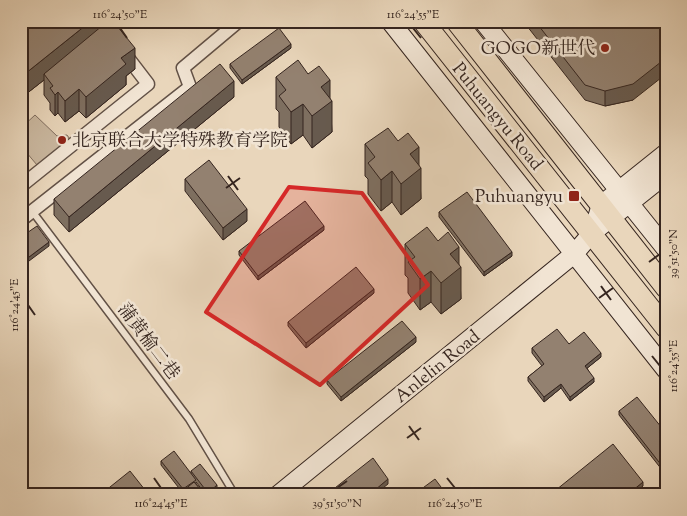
<svg xmlns="http://www.w3.org/2000/svg" width="687" height="516" font-family="'Sorts Mill Goudy','Noto Serif SC',serif">
	<style>
		.green { fill: #cab8a0; stroke: #806e60 }
		.lines { fill: none; stroke-linecap: round; stroke-linejoin: round }
		.lane-casing { stroke: #625146; stroke-width: 9 }
		.street-casing { stroke: #625146; stroke-width: 15 }
		.secondary-casing { stroke: #35251f; stroke-width: 20 }
		.primary-casing { stroke: #35251f; stroke-width: 22 }
		.lane { stroke: #f1e4d3; stroke-width: 6 }
		.street { stroke: #f1e4d3; stroke-width: 12 }
		.secondary { stroke: #f1e4d3; stroke-width: 18 }
		.primary { stroke: #e9d6bb; stroke-width: 20 }
		.wall { fill: #7e6f60; stroke: #35251f }
		.shaded-wall { fill: #675a4e; stroke: #35251f }
		.building { fill: #938170; stroke: #35251f }
		.marked { fill: #d62828; fill-opacity: 0.2; stroke: #d62828; stroke-width: 4; stroke-linejoin: round }
		.ticks { fill: none; stroke: #35251f; stroke-width: 2 }
		.poi-dot { fill: #8f2418; stroke: #f1e4d3; stroke-width: 2 }
		.labels { text-anchor: middle; stroke-width: 5; stroke-linejoin: round; paint-order: stroke }
		.poi-label { font-size: 18px; fill: #35251f; stroke: #f1e4d3; text-anchor: end }
		.street-label { font-size: 18px; fill: #35251f; stroke: #f1e4d3 }
		.neatline { fill: none; stroke: #35251f; stroke-width: 2 }
		.ticks-label { font-size: 12px; text-anchor: middle; fill: #35251f }
	</style>
	<rect width="100%" height="100%" fill="#e9d6bb"/>
	<filter id="stains"><feTurbulence type="fractalNoise" baseFrequency=".004" numOctaves="4"/><feColorMatrix values="0 0 0 0 .2 0 0 0 0 .09 0 0 0 0 .02 0 0 0 .5 -.17"/></filter>
	<radialGradient id="worn" r=".72"><stop offset=".6" stop-color="#630" stop-opacity="0"/><stop offset="1" stop-color="#630" stop-opacity=".3"/></radialGradient>
	<!-- green -->
	<path class="green" d="M 35,115 L 57,136 L 67,135 L 72,142 L 37,165 L 21,146 L 21,128 Z"/>
	<g class="lines">
		<!-- lane casing -->
		<g class="lane-casing">
			<path id="lane" d="M 32,211 L 189,419 L 235,495"/>
		</g>
		<!-- street casing -->
		<g class="street-casing">
			<path id="street" d="M 21,186 L 148,84 L 125,54
				M 21,220 L 190,87 L 183,68 L 239,21"/>
		</g>
		<!-- secondary casing -->
		<g class="secondary-casing">
			<path id="secondary" d="M 390,21 L 666,370
				M 483,21 L 666,249
				M 597,218 L 601,205 L 666,153
				M 278,495 L 574,254 L 592,233 L 666,174"/>
		</g>
		<!-- primary casing -->
		<g class="primary-casing">
			<path id="primary" d="M 423,21 L 666,328
				M 456,21 L 666,288"/>
		</g>
		<!-- lane -->
		<use href="#lane" class="lane"/>
		<!-- street -->
		<use href="#street" class="street"/>
		<!-- secondary -->
		<use href="#secondary" class="secondary"/>
		<!-- primary -->
		<use href="#primary" class="primary"/>
	</g>
	<!-- wall -->
	<path class="wall" d="M 21,21 L 104,21 L 104,25 L 135,69 L 126,76 L 126,85 L 86,118 L 79,111 L 65,122 L 58,113 L 55,116 L 50,110 L 50,103 L 44,95 L 44,80 L 21,98 Z
		M 523,21 L 666,21 L 633,100 L 605,106 L 585,100 Z
		M 291,48 L 242,84 L 230,68 L 230,64 Z
		M 308,74 L 330,99 L 332,132 L 312,148 L 303,135 L 291,144 L 279,127 L 279,112 L 276,109 L 276,77 Z
		M 234,97 L 69,232 L 54,215 L 54,199 Z
		M 398,141 L 419,166 L 421,199 L 401,215 L 392,202 L 381,211 L 368,194 L 368,179 L 365,176 L 365,144 Z
		M 185,179 L 247,221 L 223,240 L 185,191 Z
		M 439,212 L 512,256 L 484,276 L 439,217 Z
		M 324,230 L 258,280 L 239,255 L 239,251 Z
		M 438,241 L 459,265 L 461,299 L 441,314 L 431,302 L 420,310 L 408,293 L 408,278 L 405,275 L 405,244 Z
		M 374,293 L 306,348 L 288,326 L 288,322 Z
		M 416,342 L 341,401 L 327,384 L 327,380 Z
		M 569,344 L 601,357 L 587,368 L 594,382 L 570,401 L 561,388 L 544,402 L 528,381 L 528,377 L 542,366 L 532,353 L 532,348 Z
		M 619,411 L 666,433 L 666,475 L 619,415 Z
		M 161,461 L 191,474 L 191,471 L 217,490 L 210,495 L 206,495 L 196,482 L 196,484 L 201,490 L 201,495 L 178,495 L 182,492 L 161,465 Z"/>
	<!-- shaded-wall -->
	<path class="shaded-wall" d="M 91,21 L 104,21 L 104,32 L 44,74 L 44,80 L 21,98 L 21,77 Z
		M 291,44 L 291,48 L 242,84 L 242,80 Z
		M 135,48 L 135,69 L 126,76 L 126,85 L 86,118 L 86,97 L 121,58 Z
		M 666,58 L 666,74 L 633,100 L 605,106 L 605,91 Z
		M 330,80 L 330,102 L 332,101 L 332,132 L 312,148 L 312,116 L 321,87 Z
		M 234,81 L 234,97 L 69,232 L 69,217 Z
		M 79,89 L 79,111 L 65,122 L 65,101 Z
		M 58,92 L 58,113 L 55,116 L 55,95 Z
		M 303,104 L 303,135 L 291,144 L 291,112 Z
		M 419,147 L 419,170 L 421,168 L 421,199 L 401,215 L 401,184 L 410,154 Z
		M 392,171 L 392,202 L 381,211 L 381,180 Z
		M 247,209 L 247,221 L 223,240 L 223,228 Z
		M 324,226 L 324,230 L 258,280 L 258,276 Z
		M 49,242 L 49,246 L 21,267 L 21,263 Z
		M 459,247 L 459,269 L 461,267 L 461,299 L 441,314 L 441,283 L 450,254 Z
		M 512,252 L 512,256 L 484,276 L 484,272 Z
		M 431,271 L 431,302 L 420,310 L 420,279 Z
		M 374,289 L 374,293 L 306,348 L 306,343 Z
		M 416,337 L 416,342 L 341,401 L 341,397 Z
		M 601,353 L 601,357 L 585,370 L 585,366 Z
		M 594,378 L 594,382 L 570,401 L 570,397 Z
		M 561,384 L 561,388 L 544,402 L 544,397 Z
		M 388,479 L 388,484 L 374,495 L 369,495 Z
		M 643,482 L 643,486 L 632,495 L 627,495 Z
		M 217,485 L 217,490 L 210,495 L 208,495 L 208,493 Z
		M 201,490 L 201,495 L 195,495 Z"/>
	<!-- building -->
	<path class="building" d="M 21,21 L 91,21 L 21,77 Z
		M 108,21 L 113,21 L 135,48 L 121,58 L 126,64 L 86,97 L 79,89 L 65,101 L 58,92 L 55,95 L 50,88 L 53,86 L 44,74 Z
		M 535,21 L 666,21 L 666,58 L 633,84 L 605,91 L 585,85 Z
		M 279,28 L 291,44 L 242,80 L 230,64 Z
		M 298,60 L 308,74 L 319,66 L 330,80 L 321,87 L 332,101 L 312,116 L 303,104 L 291,112 L 279,96 L 286,90 L 276,77 Z
		M 220,64 L 234,81 L 69,217 L 54,199 Z
		M 388,128 L 398,141 L 408,133 L 419,147 L 410,154 L 421,168 L 401,184 L 392,171 L 381,180 L 368,163 L 375,157 L 365,144 Z
		M 209,160 L 247,209 L 223,228 L 185,179 Z
		M 467,192 L 512,252 L 484,272 L 439,212 Z
		M 305,201 L 324,226 L 258,276 L 239,251 Z
		M 37,226 L 49,242 L 21,263 L 21,237 Z
		M 427,227 L 438,241 L 448,232 L 459,247 L 450,254 L 461,267 L 441,283 L 431,271 L 420,279 L 408,262 L 415,257 L 405,244 Z
		M 356,267 L 374,289 L 306,343 L 288,322 Z
		M 402,321 L 416,337 L 341,397 L 327,380 Z
		M 557,329 L 569,344 L 584,332 L 601,353 L 585,366 L 594,378 L 570,397 L 561,384 L 544,397 L 528,377 L 544,364 L 532,348 Z
		M 637,397 L 666,433 L 666,471 L 619,411 Z
		M 613,444 L 643,482 L 627,495 L 552,495 L 551,494 Z
		M 174,451 L 196,480 L 183,489 L 161,461 Z
		M 373,458 L 388,479 L 369,495 L 326,495 Z
		M 200,464 L 217,485 L 208,493 L 191,471 Z
		M 130,471 L 149,495 L 100,495 Z
		M 435,479 L 447,495 L 418,495 L 416,493 Z
		M 194,482 L 201,490 L 195,495 L 178,495 Z"/>
	<!-- marked area -->
	<path class="marked" d="M 289,187 L 362,193 L 428,285 L 320,385 L 206,312 Z"/>
	<!-- ticks -->
	<path class="ticks" d="M 120,28 L 127,38M 413,28 L 421,38M 228,176 L 238,190M 226,188 L 240,178M 649,262 L 660,254M 601,286 L 611,300M 599,298 L 613,288M 28,305 L 35,315M 652,356 L 660,366M 409,426 L 419,440M 407,438 L 421,428M 154,478 L 161,488M 447,478 L 455,488M 337,488 L 347,481"/>
	<!-- markers -->
	<g class="poi-dot">
		<circle cx="605" cy="48" r="5"/>
		<circle cx="62" cy="140" r="5"/>
		<rect x="568" y="190" width="12" height="12" rx="2.5"/>
	</g>
	<g class="labels">
		<!-- poi labels -->
		<g class="poi-label">
			<text x="595" y="54">GOGO新世代</text>
			<text x="72" y="146" text-anchor="start">北京联合大学特殊教育学院</text>
			<text x="563" y="202">Puhuangyu</text>
		</g>
		<!-- street labels -->
		<g class="street-label">
			<text transform="translate(498 116) rotate(51)" y="6">Puhuangyu Road</text>
			<text transform="translate(149 341) rotate(53)" y="6">蒲黄榆二巷</text>
			<text transform="translate(437 366) rotate(-39)" y="6">Anlelin Road</text>
		</g>
	</g>
	<!-- margin -->
	<rect width="687" height="516" fill="none" stroke="#e9d6bb" stroke-width="55"/>
	<rect x="28" y="28" width="632" height="460" class="neatline"/>
	<g class="ticks-label">
		<text x="120" y="18">116°24'50"E</text>
		<text x="413" y="18">116°24'55"E</text>
		<text transform="translate(673 254) rotate(-90)" y="4">39°51'50"N</text>
		<text transform="translate(14 305) rotate(-90)" y="4">116°24'45"E</text>
		<text transform="translate(673 366) rotate(-90)" y="4">116°24'55"E</text>
		<text x="161" y="507">116°24'45"E</text>
		<text x="337" y="507">39°51'50"N</text>
		<text x="455" y="507">116°24'50"E</text>
	</g>
	<rect width="100%" height="100%" filter="url(#stains)"/>
	<rect width="100%" height="100%" fill="url(#worn)"/>
</svg>
